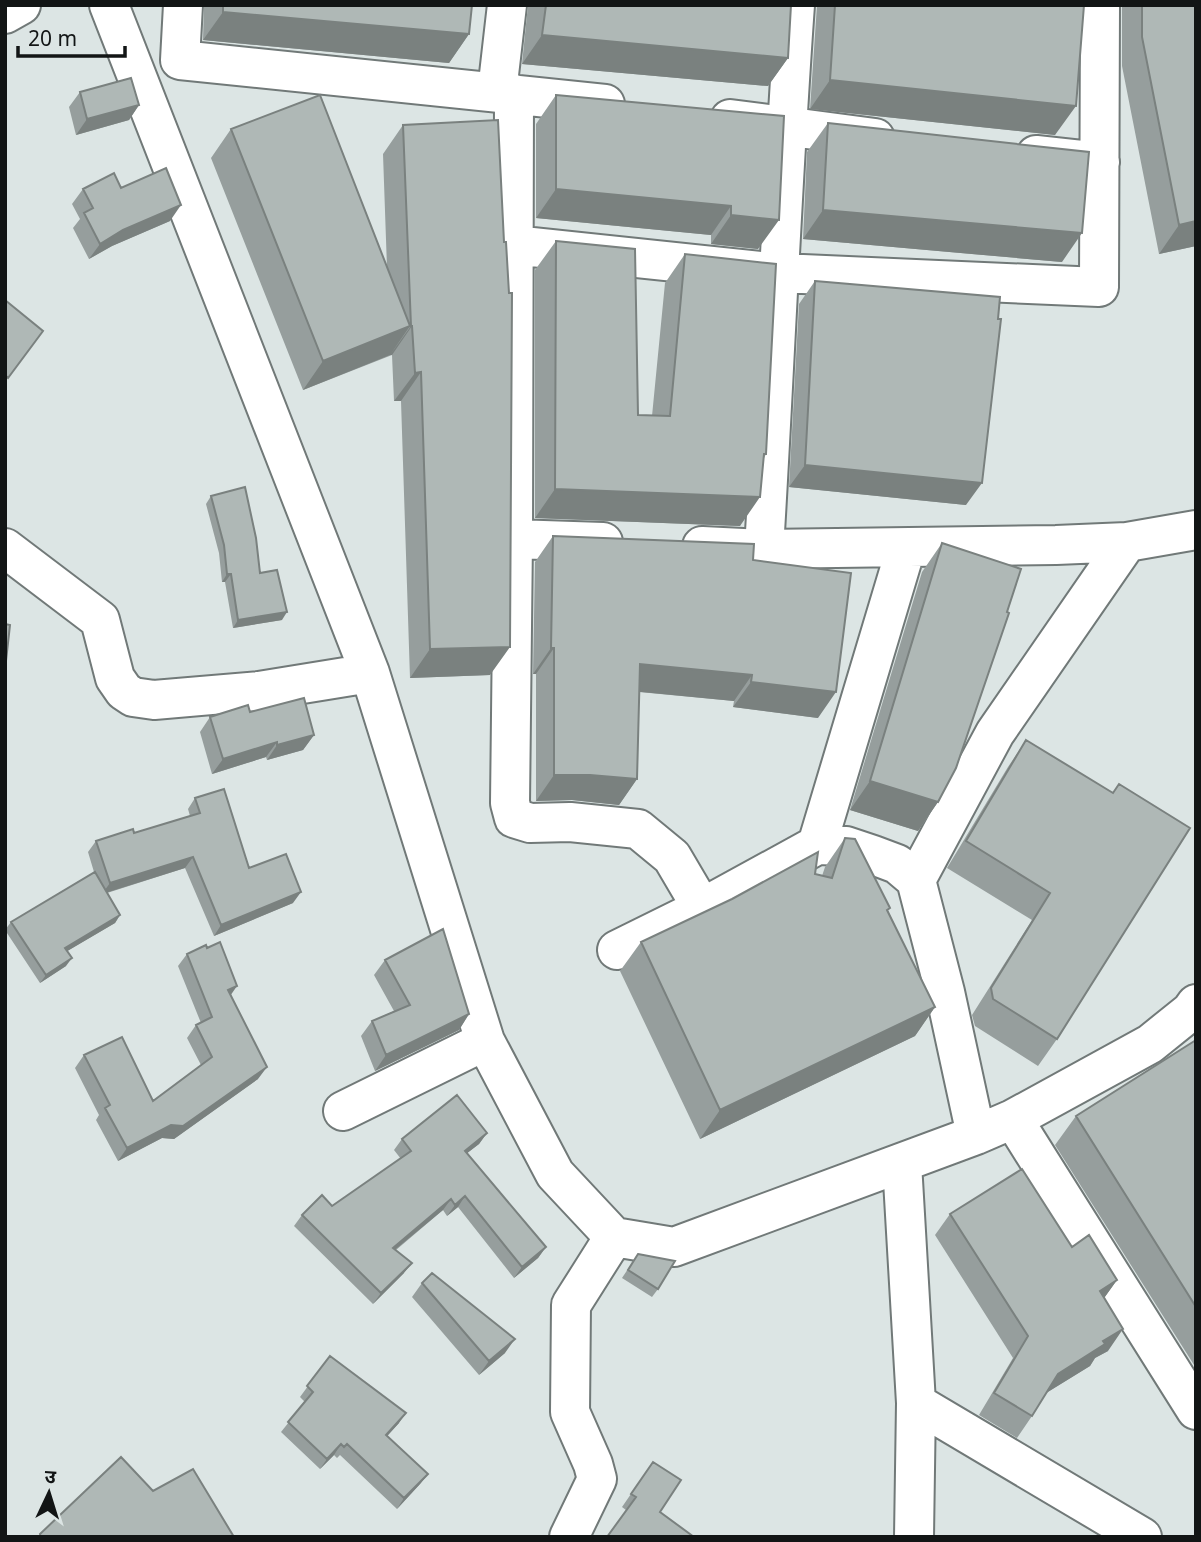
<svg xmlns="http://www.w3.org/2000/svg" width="1201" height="1542" font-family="'Noto Sans','Noto Sans Devanagari',sans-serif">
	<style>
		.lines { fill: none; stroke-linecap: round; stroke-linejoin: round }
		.street-casing { stroke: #717978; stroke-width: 42 }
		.street { stroke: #fff; stroke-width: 38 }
		.wall { fill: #969e9d }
		.shaded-wall { fill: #7a817f }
		.building { fill: #afb8b6; stroke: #7a817f; stroke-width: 2 }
	</style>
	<rect width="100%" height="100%" fill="#dce5e4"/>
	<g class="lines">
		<!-- street casing -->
		<g class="street-casing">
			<path id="street" d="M 109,5 L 370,673 L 485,1041 L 555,1174 L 614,1237 L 674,1247 L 976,1135 L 1013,1119 L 1150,1044 L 1191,1011 L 1196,1004
				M 183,5 L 180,60 L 605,104
				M 5,14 L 21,5
				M 497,92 L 507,5
				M 514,94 L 513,539 L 510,803 L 514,818 L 530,823 L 570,822 L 638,829 L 672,857 L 702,908
				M 730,119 L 875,138
				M 1036,155 L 1100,162
				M 513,245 L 780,273 L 1099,287 L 1100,5
				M 513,539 L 603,542
				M 702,546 L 764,549 C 775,368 782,186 795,5
				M 5,548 L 100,620 L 115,678 L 124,691 L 133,697 L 154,700 L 259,691 L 370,673
				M 764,549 L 1056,545 L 1127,542 L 1196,530
				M 817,845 L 906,548
				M 617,950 L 702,908 L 817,845 L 846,846 L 873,855 L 897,864 L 916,880
				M 343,1111 L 485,1041
				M 1013,1119 L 1196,1410
				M 976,1135 L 945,992 L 916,880 L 995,733 L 1127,542
				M 902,1163 L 916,1403 L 914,1537
				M 916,1403 L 1142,1537
				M 569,1537 L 597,1479 L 593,1464 L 570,1412 L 571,1305 L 614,1237"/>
		</g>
		<!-- street -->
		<use href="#street" class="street"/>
	</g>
	<!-- wall -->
	<path class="wall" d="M 204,5 L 472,5 L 469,34 L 449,63 L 203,40 Z
		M 528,5 L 791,5 L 788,58 L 768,86 L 522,64 Z
		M 817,5 L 1084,5 L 1055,135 L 810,109 Z
		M 1123,5 L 1196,5 L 1196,246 L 1159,254 L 1122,66 L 1122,7 Z
		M 80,92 L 139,105 L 129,120 L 76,135 L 69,107 Z
		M 556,95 L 784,116 L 758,249 L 711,244 L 711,235 L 536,218 L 536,124 Z
		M 828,123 L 1062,262 L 803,239 L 807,152 Z
		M 403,125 L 490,675 L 410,678 L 401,401 L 394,401 L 392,355 L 303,390 L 211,158 L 231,129 L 387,268 L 383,154 Z
		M 121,188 L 170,221 L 112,246 L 89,259 L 73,228 L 80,219 L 72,204 L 83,189 Z
		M 556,241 L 638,415 L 652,416 L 665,283 L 685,254 L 766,454 L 764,458 L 740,526 L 535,518 L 535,270 Z
		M 815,281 L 966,505 L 789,487 L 799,304 Z
		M 211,496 L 260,573 L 282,620 L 233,628 L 225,582 L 222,582 L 219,553 L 206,504 Z
		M 553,536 L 753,560 L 818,718 L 733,707 L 734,701 L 639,692 L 637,779 L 619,805 L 572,800 L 536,801 L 536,674 L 533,674 L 535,562 Z
		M 942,543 L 938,802 L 918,831 L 850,810 L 922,572 Z
		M 250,712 L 314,735 L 303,750 L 267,760 L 266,757 L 212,774 L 200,732 L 210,717 Z
		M 1026,740 L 1113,793 L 1057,1039 L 1038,1066 L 975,1026 L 972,1015 L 1032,920 L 947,868 L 1008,767 Z
		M 195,798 L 249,868 L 293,903 L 214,936 L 185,868 L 107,893 L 120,915 L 115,923 L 67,951 L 66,966 L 40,983 L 5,930 L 11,922 L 94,872 L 88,852 L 96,841 L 134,833 L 190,816 L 188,809 Z
		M 845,838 L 890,908 L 888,911 L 935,1007 L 915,1036 L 700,1139 L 620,971 L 641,942 L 815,874 L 822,876 L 825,867 Z
		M 187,954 L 231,995 L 258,1079 L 174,1139 L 162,1138 L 118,1161 L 96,1120 L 99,1115 L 75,1068 L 84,1055 L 153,1101 L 201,1065 L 187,1038 L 196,1025 L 201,1023 L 178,966 Z
		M 385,960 L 469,1014 L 459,1030 L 375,1071 L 361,1036 L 372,1021 L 394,1011 L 374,975 Z
		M 1196,1040 L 1196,1368 L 1055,1145 L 1076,1116 Z
		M 487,1133 L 479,1144 L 467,1153 L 546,1247 L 538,1258 L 514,1278 L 458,1207 L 447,1216 L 443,1210 L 396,1250 L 404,1273 L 373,1304 L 294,1226 L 302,1215 L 332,1206 L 401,1159 L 394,1150 L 402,1139 Z
		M 950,1214 L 1072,1247 L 1117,1280 L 1104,1298 L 1108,1351 L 1095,1358 L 1090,1366 L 1046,1393 L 1032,1416 L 1017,1438 L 979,1415 L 1013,1358 L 935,1235 Z
		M 638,1254 L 658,1289 L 652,1297 L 622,1278 Z
		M 422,1283 L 505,1353 L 479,1375 L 412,1297 Z
		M 330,1356 L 399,1423 L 387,1436 L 428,1474 L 420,1484 L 397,1509 L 340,1455 L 337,1458 L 334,1455 L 320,1469 L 281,1432 L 305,1402 L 300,1397 Z
		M 653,1462 L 660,1512 L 626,1510 L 622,1507 Z"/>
	<!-- shaded-wall -->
	<path class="shaded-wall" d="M 223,12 L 469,34 L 449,63 L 203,40 Z
		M 542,35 L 788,58 L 768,86 L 522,64 Z
		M 830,80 L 1076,106 L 1055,135 L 810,109 Z
		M 139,105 L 129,120 L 76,135 L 87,119 Z
		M 556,189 L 731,206 L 711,235 L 536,218 Z
		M 181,205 L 170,221 L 112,246 L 89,259 L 100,244 L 123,230 Z
		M 823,210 L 1082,233 L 1062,262 L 803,239 Z
		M 731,215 L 779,220 L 758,249 L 711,244 Z
		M 1196,221 L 1196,246 L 1159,254 L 1179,225 Z
		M 410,326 L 390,355 L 303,390 L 323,361 Z
		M 411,326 L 412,326 L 392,355 L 390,355 Z
		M 421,372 L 401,401 L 394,401 L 415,373 Z
		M 805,465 L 982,483 L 966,505 L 789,487 Z
		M 555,489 L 760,497 L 740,526 L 535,518 Z
		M 227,574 L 231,574 L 225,582 L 222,582 Z
		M 287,612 L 282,620 L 233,628 L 238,620 Z
		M 510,647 L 490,675 L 410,678 L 430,649 Z
		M 551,648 L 554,648 L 536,674 L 533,674 Z
		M 640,664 L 752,675 L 734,701 L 621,690 Z
		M 751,682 L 836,692 L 818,718 L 733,707 Z
		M 314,735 L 303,750 L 267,760 L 277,745 Z
		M 277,742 L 266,757 L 212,774 L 223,759 Z
		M 554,775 L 590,775 L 637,779 L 619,805 L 572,800 L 536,801 Z
		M 870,781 L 938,802 L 918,831 L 850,810 Z
		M 193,857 L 185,868 L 102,894 L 110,883 Z
		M 301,892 L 293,903 L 214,936 L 221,925 Z
		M 120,915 L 115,923 L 59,956 L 65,948 Z
		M 72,958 L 66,966 L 40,983 L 46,975 Z
		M 237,986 L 228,999 L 228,990 Z
		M 935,1007 L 915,1036 L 700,1139 L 720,1110 Z
		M 469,1014 L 459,1030 L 375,1071 L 386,1055 Z
		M 267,1067 L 258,1079 L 174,1139 L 162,1138 L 118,1161 L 127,1148 Z
		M 487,1133 L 479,1144 L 457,1161 L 465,1151 Z
		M 465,1196 L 458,1207 L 447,1216 L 455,1205 Z
		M 451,1199 L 443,1210 L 385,1258 L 393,1248 Z
		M 546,1247 L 538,1258 L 514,1278 L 522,1267 Z
		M 412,1263 L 404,1273 L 373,1304 L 381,1293 Z
		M 1117,1280 L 1102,1301 L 1100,1291 Z
		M 1123,1329 L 1108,1351 L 1095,1358 L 1090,1366 L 1043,1395 L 1058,1374 L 1103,1341 Z
		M 515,1339 L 505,1353 L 479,1375 L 489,1361 Z
		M 406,1413 L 399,1423 L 379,1445 L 386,1435 Z
		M 341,1444 L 334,1455 L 320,1469 L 327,1459 Z
		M 428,1474 L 420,1484 L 397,1509 L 404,1498 Z"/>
	<!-- building -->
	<path class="building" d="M 223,5 L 472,5 L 469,34 L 223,12 Z
		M 546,5 L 791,5 L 788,58 L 542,35 Z
		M 835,5 L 1084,5 L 1076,106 L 830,80 Z
		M 1142,5 L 1196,5 L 1196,221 L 1179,225 L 1142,37 Z
		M 131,78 L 139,105 L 87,119 L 80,92 Z
		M 320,95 L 410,326 L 323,361 L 231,129 Z
		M 556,95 L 784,116 L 779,220 L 731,215 L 731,206 L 556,189 Z
		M 498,120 L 504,242 L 506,242 L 509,293 L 512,293 L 510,647 L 430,649 L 421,372 L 415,373 L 412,326 L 411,326 L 403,125 Z
		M 828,123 L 1089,152 L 1082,233 L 823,210 Z
		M 166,168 L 181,205 L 123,230 L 100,244 L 84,213 L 93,208 L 83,189 L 114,173 L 121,188 Z
		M 556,241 L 635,249 L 638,415 L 670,416 L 685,254 L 776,264 L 766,454 L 764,454 L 760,497 L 555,489 Z
		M 815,281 L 1000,297 L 998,319 L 1001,319 L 982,483 L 805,465 Z
		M 5,300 L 43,331 L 8,378 L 5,375 Z
		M 245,487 L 256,538 L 260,573 L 277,570 L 287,612 L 238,620 L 231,574 L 227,574 L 224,545 L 211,496 Z
		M 553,536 L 754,544 L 753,560 L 851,573 L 836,692 L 751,682 L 752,675 L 640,664 L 637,779 L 590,775 L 554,775 L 554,648 L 551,648 Z
		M 942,543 L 1021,569 L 1007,612 L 1009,613 L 956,768 L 938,802 L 870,781 Z
		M 5,624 L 10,625 L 5,670 Z
		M 304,698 L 314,735 L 277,745 L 277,742 L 223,759 L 210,717 L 248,705 L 250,712 Z
		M 1026,740 L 1113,793 L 1119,784 L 1190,828 L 1057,1039 L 993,999 L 991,988 L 1050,893 L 966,841 Z
		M 224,789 L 249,868 L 286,854 L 301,892 L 221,925 L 193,857 L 110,883 L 96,841 L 133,829 L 134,833 L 200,813 L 195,798 Z
		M 845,838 L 855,839 L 890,908 L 887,910 L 935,1007 L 720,1110 L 641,942 L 732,899 L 818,852 L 815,874 L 832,878 Z
		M 95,872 L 120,915 L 65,948 L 72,958 L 46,975 L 11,922 Z
		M 443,929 L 469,1014 L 386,1055 L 372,1021 L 410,1005 L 385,960 Z
		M 220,942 L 237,986 L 228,990 L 267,1067 L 183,1126 L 171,1125 L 127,1148 L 105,1108 L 110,1105 L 84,1055 L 122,1037 L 153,1101 L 212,1057 L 196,1025 L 212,1017 L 187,954 L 206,945 L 207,948 Z
		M 1196,1040 L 1196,1307 L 1076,1116 Z
		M 457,1095 L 487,1133 L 465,1151 L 546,1247 L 522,1267 L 465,1196 L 455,1205 L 451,1199 L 393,1248 L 412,1263 L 381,1293 L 302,1215 L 322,1195 L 332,1206 L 411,1151 L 402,1139 Z
		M 1022,1169 L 1072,1247 L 1089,1235 L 1117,1280 L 1100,1291 L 1123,1329 L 1103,1341 L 1105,1344 L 1058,1374 L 1032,1416 L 994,1393 L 1028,1336 L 950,1214 Z
		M 638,1254 L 675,1261 L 658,1289 L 628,1270 Z
		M 432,1273 L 515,1339 L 489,1361 L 422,1283 Z
		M 330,1356 L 406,1413 L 386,1435 L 428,1474 L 404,1498 L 347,1444 L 344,1447 L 341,1444 L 327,1459 L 288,1422 L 313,1392 L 307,1386 Z
		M 121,1457 L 153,1491 L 193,1469 L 234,1537 L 41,1537 L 40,1534 Z
		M 653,1462 L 681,1480 L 660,1512 L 694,1537 L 607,1537 L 636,1497 L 631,1494 Z"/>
	<!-- border -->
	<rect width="1201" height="1542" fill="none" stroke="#121515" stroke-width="14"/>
	<!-- north arrow -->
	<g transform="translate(49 1493) rotate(4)" stroke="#dce5e4" stroke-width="5" paint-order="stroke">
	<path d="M0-5L12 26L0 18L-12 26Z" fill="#121515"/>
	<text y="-10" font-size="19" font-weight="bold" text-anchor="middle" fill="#121515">उ</text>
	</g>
	<!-- scale -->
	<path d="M18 46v10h107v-10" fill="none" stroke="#121515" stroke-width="3.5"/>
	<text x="28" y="46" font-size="21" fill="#121515" stroke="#dce5e4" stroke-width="5" paint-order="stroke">20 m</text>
</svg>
